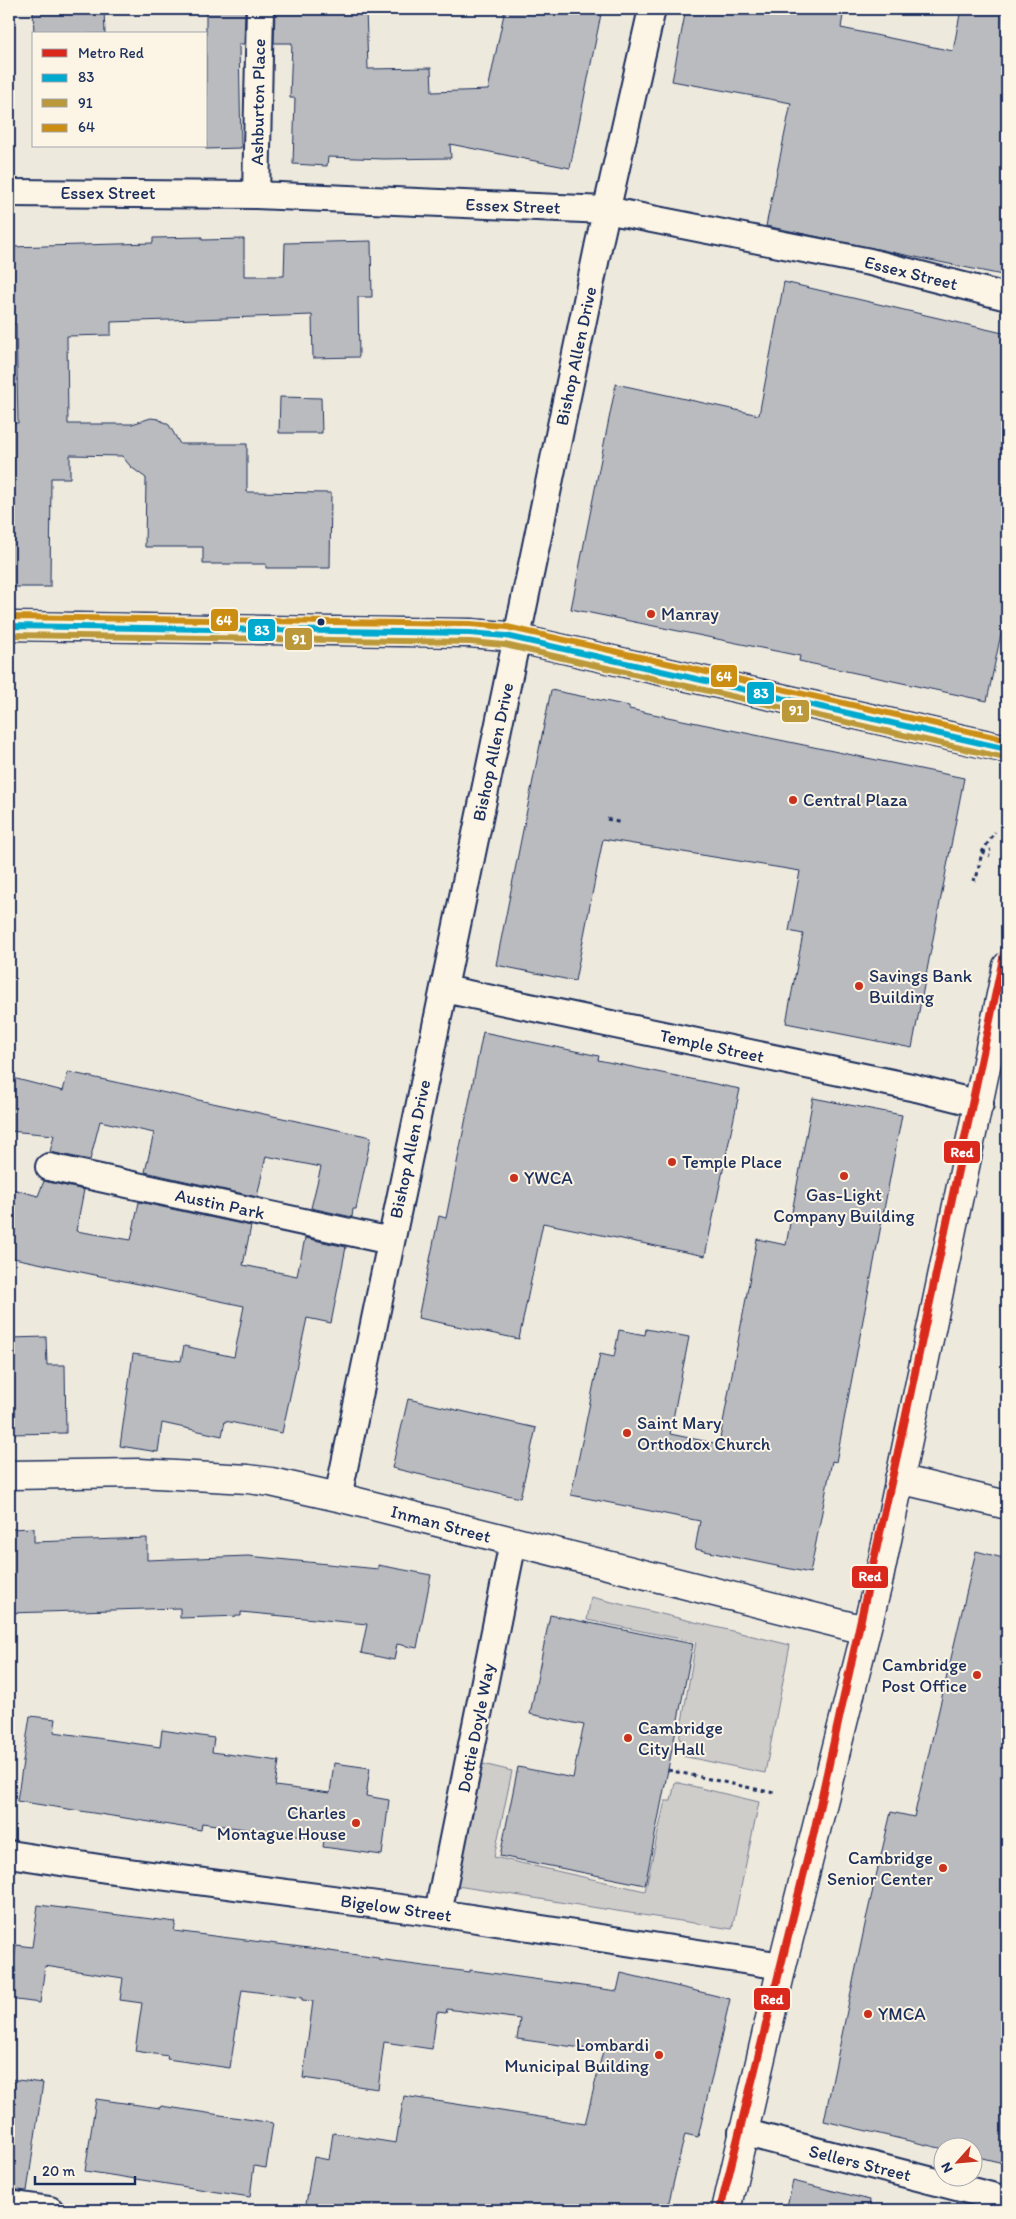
<svg xmlns="http://www.w3.org/2000/svg" width="1016" height="2219" font-family="Itim,sans-serif">
	<style>
		.green { fill: #cfcdca; stroke: #757e94 }
		.building { fill: #babbbe; stroke: #1b2f5e }
		.lines { fill: none; stroke-linecap: round; stroke-linejoin: round }
		.minor-casing { stroke: #1b2f5e; stroke-width: 30 }
		.secondary-casing { stroke: #1b2f5e; stroke-width: 31 }
		.primary-casing { stroke: #1b2f5e; stroke-width: 31 }
		.path { stroke: #1b2f5e; stroke-width: 3; stroke-dasharray: 4 4; stroke-linecap: butt }
		.minor { stroke: #fcf5e5; stroke-width: 26 }
		.secondary { stroke: #fcf5e5; stroke-width: 28 }
		.primary { stroke: #fcf5e5; stroke-width: 28 }
		.bus-1-casing { stroke: #fcf5e5; stroke-width: 10 }
		.bus-2-casing { stroke: #fcf5e5; stroke-width: 10 }
		.bus-3-casing { stroke: #fcf5e5; stroke-width: 10 }
		.bus-1 { stroke: #00a9ce; stroke-width: 6 }
		.bus-2 { stroke: #bb993b; stroke-width: 6 }
		.bus-3 { stroke: #cb8e13; stroke-width: 6 }
		.metro-1-casing { stroke: #fcf5e5; stroke-width: 11 }
		.metro-1 { stroke: #da291c; stroke-width: 8 }
		.poi-dot { fill: #c8321e; stroke: #fcf5e5; stroke-width: 2 }
		.bus-dot { fill: #1b2f5e; stroke: #fcf5e5; stroke-width: 2 }
		.labels { text-anchor: middle; stroke-width: 4; stroke-linejoin: round; paint-order: stroke }
		.street-label { font-size: 18px; fill: #1b2f5e; stroke: #fcf5e5 }
		.poi-label { font-size: 18px; fill: #1b2f5e; stroke: #fcf5e5; text-anchor: start }
		.line-badge { stroke: #fcf5e5; stroke-width: 2 }
		.badge-label { font-size: 14px; text-anchor: middle; font-weight: bold; fill: #fff }
	</style>
	<rect width="100%" height="100%" fill="#eee9dd"/>
	<filter id="ink" filterUnits="userSpaceOnUse"><feTurbulence type="fractalNoise" baseFrequency=".02" numOctaves="2"/><feDisplacementMap in="SourceGraphic" scale="10" xChannelSelector="R" yChannelSelector="G"/><feConvolveMatrix kernelMatrix="1 2 1 2 8 2 1 2 1" color-interpolation-filters="sRGB"/></filter>
	<g filter="url(#ink)">
		<!-- green -->
		<path class="green" d="M 591,1597 L 790,1645 L 765,1773 L 682,1756 L 685,1741 L 679,1739 L 696,1642 L 587,1620 Z
			M 483,1764 L 512,1771 L 494,1857 L 645,1891 L 665,1801 L 671,1801 L 675,1782 L 759,1802 L 732,1929 L 457,1886 L 470,1799 L 476,1799 Z"/>
		<!-- building -->
		<path class="building" d="M 33,9 L 104,9 L 105,34 L 34,34 Z
			M 206,9 L 245,9 L 244,44 L 239,44 L 241,148 L 206,149 Z
			M 275,9 L 366,9 L 368,69 L 431,68 L 432,92 L 488,90 L 505,9 L 602,9 L 570,168 L 450,144 L 451,158 L 384,159 L 328,157 L 327,166 L 293,164 L 295,98 L 290,98 L 292,43 L 274,43 Z
			M 686,9 L 844,9 L 841,28 L 953,51 L 961,9 L 1007,9 L 1007,276 L 766,226 L 791,103 L 672,81 Z
			M 202,237 L 202,240 L 244,239 L 244,276 L 284,276 L 285,243 L 371,241 L 372,297 L 358,297 L 359,357 L 313,358 L 312,315 L 111,322 L 111,335 L 67,336 L 68,424 L 132,424 L 151,418 L 158,419 L 169,425 L 180,444 L 247,444 L 247,492 L 331,493 L 330,568 L 266,568 L 266,564 L 203,564 L 203,547 L 145,547 L 146,478 L 131,467 L 122,456 L 70,455 L 70,478 L 51,478 L 50,587 L 9,587 L 9,423 L 18,423 L 16,324 L 9,324 L 9,247 L 153,243 L 153,238 Z
			M 784,282 L 1007,334 L 1007,605 L 987,701 L 799,661 L 800,656 L 571,609 L 616,384 L 759,415 Z
			M 280,397 L 321,398 L 322,433 L 279,433 Z
			M 551,690 L 629,706 L 629,709 L 964,778 L 912,1048 L 786,1023 L 803,934 L 789,931 L 800,871 L 603,839 L 575,981 L 496,965 Z
			M 483,1032 L 599,1056 L 598,1060 L 740,1089 L 705,1256 L 543,1223 L 519,1339 L 418,1318 L 439,1216 L 446,1218 Z
			M 68,1072 L 371,1137 L 356,1209 L 353,1209 L 352,1217 L 311,1208 L 321,1167 L 266,1156 L 257,1197 L 145,1172 L 154,1133 L 100,1121 L 90,1160 L 50,1152 L 54,1135 L 9,1131 L 9,1077 L 63,1091 Z
			M 813,1098 L 902,1115 L 836,1462 L 832,1461 L 810,1573 L 695,1549 L 700,1521 L 571,1495 L 600,1354 L 614,1357 L 619,1330 L 645,1335 L 646,1329 L 689,1337 L 670,1434 L 719,1444 L 757,1239 L 786,1245 Z
			M 44,1181 L 84,1190 L 76,1231 L 131,1240 L 139,1202 L 251,1226 L 243,1265 L 297,1276 L 305,1238 L 346,1247 L 331,1323 L 307,1318 L 282,1433 L 225,1421 L 222,1436 L 162,1423 L 158,1452 L 120,1446 L 133,1354 L 181,1361 L 184,1346 L 234,1357 L 244,1306 L 9,1257 L 9,1188 L 38,1196 Z
			M 46,1337 L 47,1365 L 65,1365 L 66,1433 L 9,1434 L 9,1338 Z
			M 408,1399 L 536,1428 L 520,1498 L 392,1468 Z
			M 34,1528 L 34,1542 L 147,1538 L 147,1560 L 248,1556 L 378,1569 L 378,1565 L 431,1575 L 417,1648 L 397,1644 L 394,1660 L 361,1653 L 367,1624 L 241,1612 L 241,1616 L 180,1618 L 180,1608 L 9,1613 L 9,1529 Z
			M 976,1551 L 1007,1559 L 1007,2164 L 974,2156 L 974,2146 L 944,2146 L 944,2149 L 824,2121 L 867,1915 L 891,1812 L 914,1817 Z
			M 550,1615 L 693,1644 L 645,1885 L 500,1856 L 518,1767 L 573,1778 L 578,1751 L 584,1725 L 530,1714 Z
			M 30,1716 L 56,1719 L 54,1732 L 160,1747 L 162,1730 L 214,1738 L 212,1752 L 279,1761 L 275,1786 L 330,1793 L 334,1763 L 370,1768 L 366,1796 L 389,1800 L 382,1855 L 323,1847 L 324,1840 L 202,1823 L 201,1830 L 17,1801 Z
			M 38,1905 L 176,1922 L 174,1931 L 309,1948 L 378,1958 L 378,1960 L 470,1972 L 470,1970 L 617,1991 L 621,1973 L 730,1999 L 698,2137 L 685,2134 L 667,2210 L 305,2210 L 314,2157 L 329,2160 L 333,2133 L 396,2143 L 404,2096 L 585,2124 L 603,2051 L 517,2039 L 520,2019 L 447,2009 L 446,2013 L 437,2012 L 432,2049 L 384,2042 L 378,2089 L 303,2078 L 313,2001 L 302,2000 L 302,1998 L 242,1990 L 230,2068 L 167,2059 L 168,2056 L 135,2051 L 142,2003 L 120,2000 L 123,1978 L 45,1966 L 40,2003 L 9,1999 L 16,1945 L 32,1947 Z
			M 9,2079 L 43,2083 L 27,2191 L 9,2189 Z
			M 96,2099 L 160,2108 L 161,2106 L 273,2123 L 266,2168 L 254,2166 L 250,2197 L 85,2171 Z
			M 793,2181 L 870,2200 L 869,2210 L 786,2210 Z"/>
		<g class="lines">
			<!-- minor casing -->
			<g class="minor-casing">
				<path id="minor" d="M 9,193 L 256,195 L 606,210 L 870,262 L 1007,297
					M 256,195 L 260,9
					M 444,989 L 916,1088 L 980,1104
					M 49,1167 L 391,1241
					M 338,1497 L 599,243 L 652,9
					M 9,1854 L 106,1869 L 438,1913 L 782,1966
					M 438,1913 L 513,1542
					M 742,2132 L 1007,2200
					M 9,2204 L 50,2210"/>
			</g>
			<!-- secondary casing -->
			<g class="secondary-casing">
				<path id="secondary" d="M 9,1475 L 139,1473 L 248,1479 L 271,1482 L 338,1497 L 865,1630
					M 899,1479 L 1007,1505"/>
			</g>
			<!-- primary casing -->
			<g class="primary-casing">
				<path id="primary" d="M 9,626 L 470,633 L 506,636 L 1007,749
					M 726,2210 L 782,1966 L 878,1583 L 1007,966"/>
			</g>
			<!-- path -->
			<path class="path" d="M 607,819 L 621,823
				M 982,852 L 991,850
				M 982,852 L 990,856
				M 972,879 L 976,880 L 982,852 L 995,832
				M 668,1770 L 774,1793"/>
			<!-- minor -->
			<use href="#minor" class="minor"/>
			<!-- secondary -->
			<use href="#secondary" class="secondary"/>
			<!-- primary -->
			<use href="#primary" class="primary"/>
			<!-- bus-1 casing -->
			<g class="bus-1-casing">
				<path id="bus-1" d="M 9,626 L 470,633 L 506,636 L 1007,749"/>
			</g>
			<!-- bus-2 casing -->
			<g class="bus-2-casing">
				<path id="bus-2" d="M 9,635 L 470,642 L 505,645 L 1005,758"/>
			</g>
			<!-- bus-3 casing -->
			<g class="bus-3-casing">
				<path id="bus-3" d="M 9,617 L 470,624 L 507,627 L 1007,740"/>
			</g>
			<!-- bus-1 -->
			<use href="#bus-1" class="bus-1"/>
			<!-- bus-2 -->
			<use href="#bus-2" class="bus-2"/>
			<!-- bus-3 -->
			<use href="#bus-3" class="bus-3"/>
			<!-- metro-1 casing -->
			<g class="metro-1-casing">
				<path id="metro-1" d="M 720,2210 L 814,1832 L 904,1424 L 1007,940"/>
			</g>
			<!-- metro-1 -->
			<use href="#metro-1" class="metro-1"/>
		</g>
	</g>
	<!-- markers -->
	<g class="poi-dot">
		<circle cx="651" cy="614" r="5"/>
		<circle cx="793" cy="800" r="5"/>
		<circle cx="859" cy="986" r="5"/>
		<circle cx="672" cy="1162" r="5"/>
		<circle cx="844" cy="1176" r="5"/>
		<circle cx="514" cy="1178" r="5"/>
		<circle cx="627" cy="1433" r="5"/>
		<circle cx="977" cy="1675" r="5"/>
		<circle cx="628" cy="1738" r="5"/>
		<circle cx="356" cy="1823" r="5"/>
		<circle cx="943" cy="1868" r="5"/>
		<circle cx="868" cy="2014" r="5"/>
		<circle cx="659" cy="2055" r="5"/>
	</g>
	<circle class="bus-dot" cx="321" cy="622" r="4.5"/>
	<g class="labels">
		<!-- street labels -->
		<g class="street-label">
			<text transform="translate(258 102) rotate(-89)" y="6">Ashburton Place</text>
			<text x="108" y="199">Essex Street</text>
			<text transform="translate(513 206) rotate(2)" y="6">Essex Street</text>
			<text transform="translate(911 273) rotate(14)" y="6">Essex Street</text>
			<text transform="translate(576 356) rotate(-78)" y="6">Bishop Allen Drive</text>
			<text transform="translate(493 752) rotate(-78)" y="6">Bishop Allen Drive</text>
			<text transform="translate(712 1046) rotate(12)" y="6">Temple Street</text>
			<text transform="translate(410 1149) rotate(-78)" y="6">Bishop Allen Drive</text>
			<text transform="translate(220 1204) rotate(12)" y="6">Austin Park</text>
			<text transform="translate(441 1524) rotate(15)" y="6">Inman Street</text>
			<text transform="translate(476 1728) rotate(-79)" y="6">Dottie Doyle Way</text>
			<text transform="translate(396 1908) rotate(8)" y="6">Bigelow Street</text>
			<text transform="translate(860 2163) rotate(14)" y="6">Sellers Street</text>
		</g>
		<!-- poi labels -->
		<g class="poi-label">
			<text x="661" y="620">Manray</text>
			<text x="803" y="806">Central Plaza</text>
			<text x="869" y="982">Savings Bank<tspan x="869" dy="21">Building</tspan></text>
			<text x="682" y="1168">Temple Place</text>
			<text x="524" y="1184">YWCA</text>
			<text x="844" y="1201" text-anchor="middle">Gas-Light<tspan x="844" dy="21">Company Building</tspan></text>
			<text x="637" y="1429">Saint Mary<tspan x="637" dy="21">Orthodox Church</tspan></text>
			<text x="967" y="1671" text-anchor="end">Cambridge<tspan x="967" dy="21">Post Office</tspan></text>
			<text x="638" y="1734">Cambridge<tspan x="638" dy="21">City Hall</tspan></text>
			<text x="346" y="1819" text-anchor="end">Charles<tspan x="346" dy="21">Montague House</tspan></text>
			<text x="933" y="1864" text-anchor="end">Cambridge<tspan x="933" dy="21">Senior Center</tspan></text>
			<text x="878" y="2020">YMCA</text>
			<text x="649" y="2051" text-anchor="end">Lombardi<tspan x="649" dy="21">Municipal Building</tspan></text>
		</g>
	</g>
	<g class="line-badge">
		<rect x="210" y="608" width="29" height="24" rx="5" fill="#cb8e13"/>
		<rect x="247" y="618" width="29" height="24" rx="5" fill="#00a9ce"/>
		<rect x="284" y="627" width="29" height="24" rx="5" fill="#bb993b"/>
		<rect x="710" y="664" width="28" height="24" rx="5" fill="#cb8e13"/>
		<rect x="746" y="681" width="29" height="24" rx="5" fill="#00a9ce"/>
		<rect x="781" y="699" width="29" height="24" rx="5" fill="#bb993b"/>
		<rect x="943" y="1140" width="38" height="24" rx="5" fill="#da291c"/>
		<rect x="851" y="1565" width="38" height="24" rx="5" fill="#da291c"/>
		<rect x="753" y="1987" width="38" height="24" rx="5" fill="#da291c"/>
	</g>
	<g class="badge-label">
		<text x="224" y="625">64</text>
		<text x="262" y="635">83</text>
		<text x="299" y="644">91</text>
		<text x="724" y="681">64</text>
		<text x="761" y="698">83</text>
		<text x="796" y="715">91</text>
		<text x="962" y="1157">Red</text>
		<text x="870" y="1581">Red</text>
		<text x="772" y="2004">Red</text>
	</g>
	<!-- margin -->
	<rect width="1016" height="2219" fill="none" stroke="#fcf5e5" stroke-width="30"/>
	<rect x="15" y="15" width="986" height="2189" fill="none" stroke="#1b2f5e" stroke-width="2" filter="url(#ink)"/>
	<!-- legend -->
	<rect x="32" y="32" width="175" height="115" fill="#fcf5e5" stroke="#a2a6af"/>
	<rect x="42" y="49" width="25" height="8" fill="#da291c" stroke="#a2a6af"/>
	<text x="78" y="58" font-size="15" fill="#1b2f5e">Metro Red</text>
	<rect x="42" y="74" width="25" height="8" fill="#00a9ce" stroke="#a2a6af"/>
	<text x="78" y="82" font-size="15" fill="#1b2f5e">83</text>
	<rect x="42" y="99" width="25" height="8" fill="#bb993b" stroke="#a2a6af"/>
	<text x="78" y="108" font-size="15" fill="#1b2f5e">91</text>
	<rect x="42" y="124" width="25" height="8" fill="#cb8e13" stroke="#a2a6af"/>
	<text x="78" y="132" font-size="15" fill="#1b2f5e">64</text>
	<!-- north arrow -->
	<g transform="translate(958 2162) rotate(243)"><circle r="24" fill="#fcf5e5" stroke="#a2a6af"/>
	<path d="M0-4L9 19L0 12L-9 19Z" fill="#c8321e"/>
	<text y="-8" font-size="14" font-weight="bold" text-anchor="middle" fill="#1b2f5e">N</text>
	</g>
	<!-- scale -->
	<path d="M35 2176v8h100v-8" fill="none" stroke="#1b2f5e" stroke-width="2.5"/>
	<text x="42" y="2176" font-size="15" fill="#1b2f5e" stroke="#fcf5e5" stroke-width="4" paint-order="stroke">20 m</text>
</svg>
